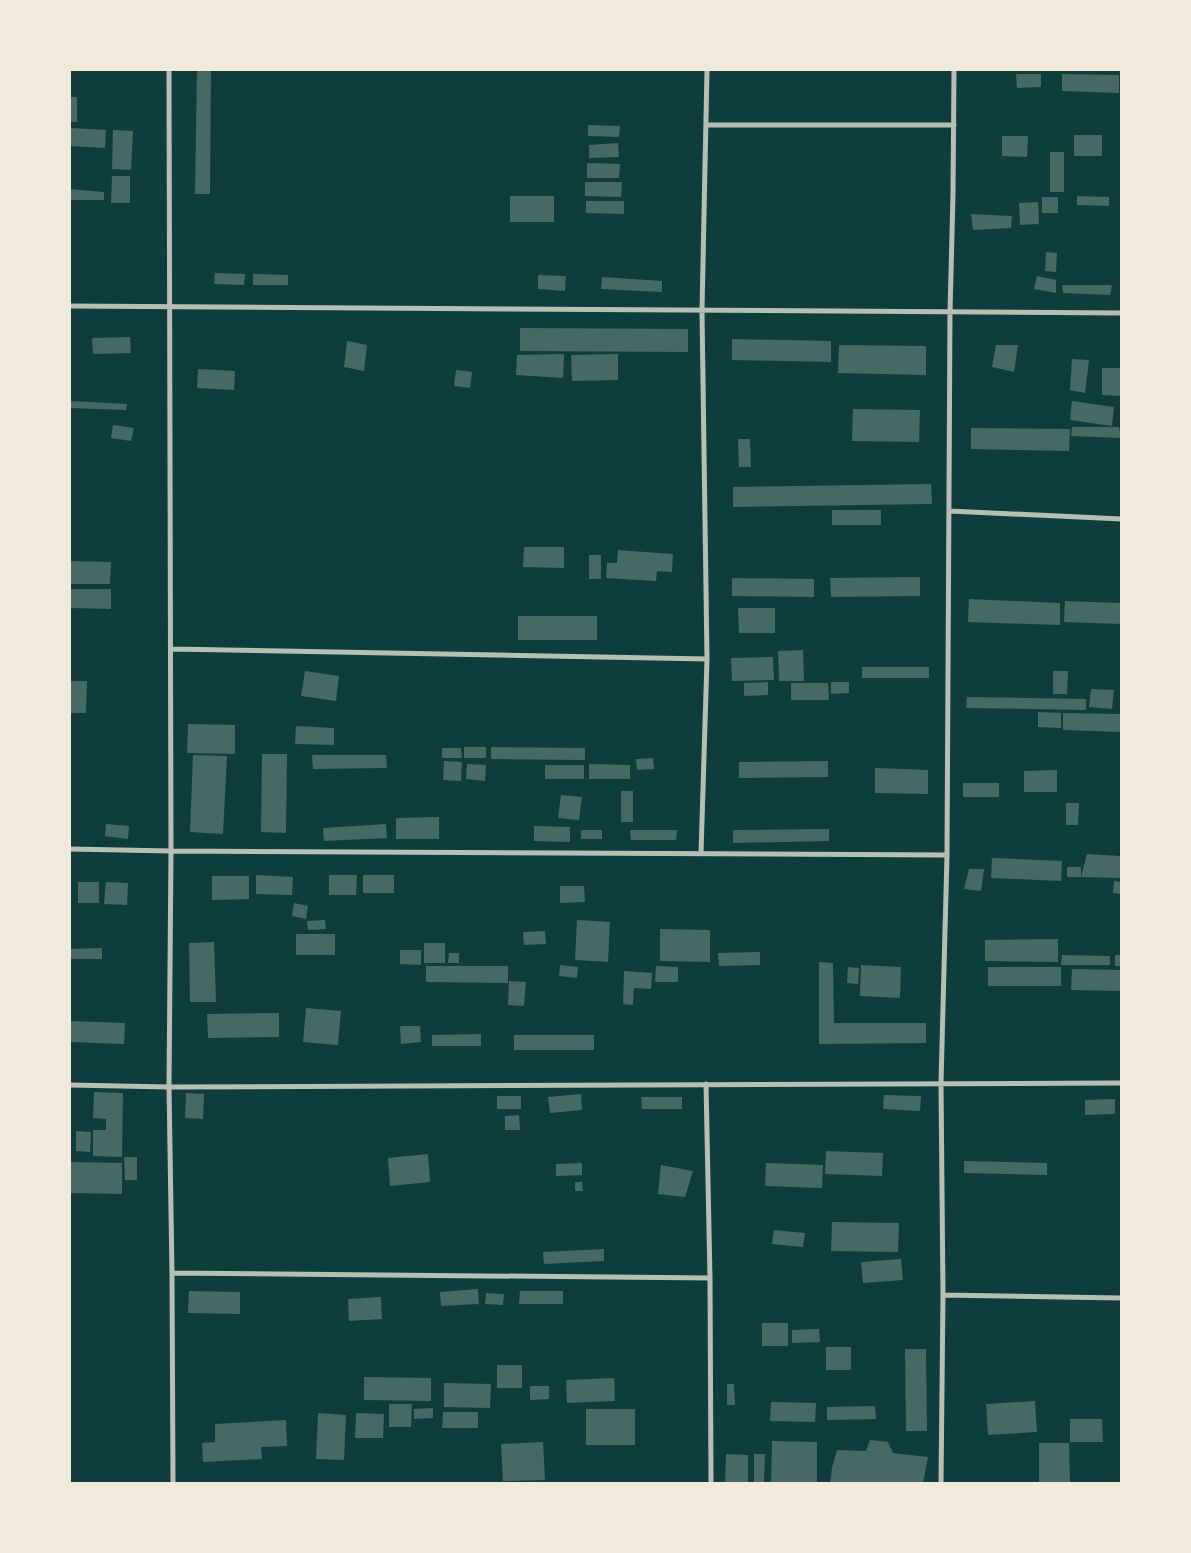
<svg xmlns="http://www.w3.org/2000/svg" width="1191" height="1553" font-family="Roboto,sans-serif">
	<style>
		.building { fill: #486865 }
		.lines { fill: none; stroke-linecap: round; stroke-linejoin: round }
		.minor { stroke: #b8beb3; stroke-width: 5 }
	</style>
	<rect width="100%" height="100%" fill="#0f3d3e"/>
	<!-- building -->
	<path class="building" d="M 197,70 L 211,70 L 210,194 L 195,194 Z
		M 1016,74 L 1041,74 L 1041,87 L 1017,88 Z
		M 1062,74 L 1119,75 L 1119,93 L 1062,91 Z
		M 70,97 L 77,97 L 77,122 L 70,122 Z
		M 588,125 L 620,126 L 619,137 L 588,136 Z
		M 70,128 L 106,130 L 105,148 L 70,146 Z
		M 113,130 L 133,131 L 131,170 L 112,169 Z
		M 1074,135 L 1102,135 L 1102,156 L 1074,156 Z
		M 1002,136 L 1028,136 L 1027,157 L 1002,156 Z
		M 618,143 L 619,157 L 589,158 L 589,145 Z
		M 1050,152 L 1064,152 L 1064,192 L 1050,192 Z
		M 587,163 L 620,164 L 619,178 L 587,178 Z
		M 112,176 L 130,176 L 130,203 L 111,203 Z
		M 585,182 L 622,182 L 621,197 L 585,196 Z
		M 70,189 L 104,192 L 104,200 L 70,200 Z
		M 510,196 L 554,196 L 554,222 L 510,222 Z
		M 1077,196 L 1109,197 L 1109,206 L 1077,205 Z
		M 1042,197 L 1058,197 L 1058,213 L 1042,213 Z
		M 586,201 L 624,201 L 624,214 L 586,213 Z
		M 1038,202 L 1039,224 L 1020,225 L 1019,203 Z
		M 971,214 L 1012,216 L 1011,228 L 973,230 Z
		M 1046,252 L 1057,253 L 1056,272 L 1045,271 Z
		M 215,273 L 245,274 L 244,285 L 214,284 Z
		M 253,274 L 288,275 L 288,285 L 253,285 Z
		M 538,275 L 566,276 L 565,291 L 538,289 Z
		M 1037,276 L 1056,280 L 1056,293 L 1034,289 Z
		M 602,277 L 662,281 L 662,292 L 601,289 Z
		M 1062,285 L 1112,285 L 1110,295 L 1063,293 Z
		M 520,328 L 688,329 L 688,352 L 520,351 Z
		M 130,337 L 131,353 L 93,354 L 92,338 Z
		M 732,339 L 831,341 L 831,362 L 732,360 Z
		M 347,341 L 367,345 L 364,371 L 344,367 Z
		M 839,345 L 926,346 L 926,375 L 838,373 Z
		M 996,345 L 1018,345 L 1014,372 L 992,367 Z
		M 564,354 L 563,378 L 516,375 L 517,355 Z
		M 618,354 L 618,380 L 572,381 L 571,355 Z
		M 1072,359 L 1089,360 L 1085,393 L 1070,390 Z
		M 1102,368 L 1121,368 L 1121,396 L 1102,395 Z
		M 198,369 L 235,371 L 234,390 L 197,388 Z
		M 456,370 L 472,372 L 470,388 L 454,386 Z
		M 70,401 L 127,404 L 126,410 L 70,408 Z
		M 1072,401 L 1114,407 L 1112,426 L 1070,420 Z
		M 853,409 L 920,410 L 919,442 L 852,441 Z
		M 113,425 L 134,428 L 131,441 L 111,438 Z
		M 1072,427 L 1119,427 L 1121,438 L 1071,436 Z
		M 971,428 L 1070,429 L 1069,451 L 971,449 Z
		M 738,439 L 750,439 L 751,467 L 739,467 Z
		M 931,484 L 932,504 L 733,507 L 733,487 Z
		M 832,510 L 881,510 L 881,525 L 832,525 Z
		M 524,547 L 564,547 L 564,568 L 523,567 Z
		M 618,550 L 673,554 L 672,572 L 657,571 L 656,581 L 606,578 L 607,563 L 617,563 Z
		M 589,555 L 601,555 L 601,579 L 589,579 Z
		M 70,561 L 111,562 L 110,584 L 70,584 Z
		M 920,577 L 920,596 L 831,597 L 830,578 Z
		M 732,578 L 814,579 L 814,597 L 732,596 Z
		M 70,589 L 111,589 L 111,609 L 70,608 Z
		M 969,599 L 1060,603 L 1060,625 L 968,622 Z
		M 1065,601 L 1121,603 L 1121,624 L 1064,622 Z
		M 738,608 L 775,608 L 775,633 L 739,633 Z
		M 518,616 L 597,616 L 597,640 L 518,640 Z
		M 803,650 L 804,681 L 779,681 L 778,651 Z
		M 773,657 L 774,680 L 732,681 L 731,658 Z
		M 862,667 L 929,667 L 929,678 L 862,678 Z
		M 305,671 L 339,676 L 336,701 L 301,696 Z
		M 1053,671 L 1068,671 L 1067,694 L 1053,694 Z
		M 70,681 L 87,681 L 86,713 L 70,713 Z
		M 768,682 L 768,695 L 744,696 L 744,683 Z
		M 831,682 L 849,682 L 849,693 L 831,694 Z
		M 791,683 L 828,683 L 829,700 L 791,700 Z
		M 1091,689 L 1114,690 L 1112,709 L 1089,707 Z
		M 967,697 L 1086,699 L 1086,710 L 966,708 Z
		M 1038,712 L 1061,713 L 1061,728 L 1038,727 Z
		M 1063,713 L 1121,714 L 1121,732 L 1063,730 Z
		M 188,724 L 235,725 L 235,754 L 187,753 Z
		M 296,726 L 334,728 L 334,745 L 295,744 Z
		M 464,747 L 486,747 L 486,758 L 464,758 Z
		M 491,747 L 585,748 L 585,760 L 491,759 Z
		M 442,748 L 461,748 L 462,758 L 442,758 Z
		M 262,754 L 287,754 L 286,833 L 261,832 Z
		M 193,755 L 227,756 L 223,834 L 190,832 Z
		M 312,755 L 386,755 L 387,768 L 313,769 Z
		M 653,758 L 654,769 L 637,770 L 636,759 Z
		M 444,761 L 462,762 L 461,781 L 443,780 Z
		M 828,761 L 828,777 L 739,778 L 739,762 Z
		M 467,764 L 486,765 L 485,781 L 466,779 Z
		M 589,764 L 630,765 L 630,779 L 589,779 Z
		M 545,765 L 584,765 L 584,779 L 545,779 Z
		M 875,768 L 928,770 L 928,794 L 875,793 Z
		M 1057,770 L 1057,792 L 1024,792 L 1024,771 Z
		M 963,783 L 999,783 L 999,797 L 963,797 Z
		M 621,791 L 633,791 L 633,822 L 621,822 Z
		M 561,795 L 582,797 L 579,820 L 558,818 Z
		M 1066,803 L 1079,803 L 1078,825 L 1066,825 Z
		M 439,817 L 439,839 L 396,839 L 396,818 Z
		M 106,824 L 129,826 L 128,839 L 105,836 Z
		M 386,824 L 387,838 L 324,841 L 323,828 Z
		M 534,826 L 570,827 L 570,842 L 534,841 Z
		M 829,829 L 829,841 L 733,843 L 733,830 Z
		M 581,830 L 602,830 L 602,839 L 581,839 Z
		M 630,830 L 677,830 L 676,840 L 631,840 Z
		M 1087,854 L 1120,856 L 1120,878 L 1081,877 Z
		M 992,858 L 1062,861 L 1061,881 L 991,878 Z
		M 1067,867 L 1081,867 L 1081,877 L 1067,877 Z
		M 969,869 L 984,869 L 981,891 L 964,889 Z
		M 256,875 L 293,877 L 292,895 L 256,894 Z
		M 329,875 L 357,875 L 356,895 L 329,895 Z
		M 363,875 L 394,875 L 394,893 L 363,893 Z
		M 212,876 L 249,876 L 249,899 L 212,900 Z
		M 1114,881 L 1121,882 L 1121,894 L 1113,893 Z
		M 78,882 L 99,882 L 99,903 L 78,903 Z
		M 106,882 L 128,883 L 127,905 L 104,904 Z
		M 560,886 L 584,886 L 585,902 L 560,903 Z
		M 294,903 L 308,906 L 306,919 L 292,916 Z
		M 325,920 L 326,929 L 308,930 L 307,921 Z
		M 577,920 L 610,922 L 608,962 L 575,960 Z
		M 660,929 L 710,930 L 710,962 L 660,961 Z
		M 545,931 L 546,944 L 524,945 L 523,932 Z
		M 296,934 L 335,934 L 335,955 L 296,955 Z
		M 1058,939 L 1058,962 L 985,961 L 985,940 Z
		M 214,942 L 216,1002 L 190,1002 L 189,943 Z
		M 424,943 L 445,943 L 445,963 L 424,963 Z
		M 102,948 L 102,959 L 70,959 L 70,949 Z
		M 400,950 L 421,950 L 421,965 L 400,964 Z
		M 760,952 L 760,965 L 719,966 L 718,953 Z
		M 449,953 L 459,953 L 459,963 L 448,963 Z
		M 1062,955 L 1110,956 L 1110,965 L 1061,965 Z
		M 1115,955 L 1121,955 L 1121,966 L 1115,966 Z
		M 819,962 L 833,963 L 834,1023 L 926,1023 L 926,1043 L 819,1044 Z
		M 560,965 L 578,967 L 577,978 L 559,976 Z
		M 861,965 L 901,967 L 900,998 L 860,996 Z
		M 426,966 L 508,966 L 508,983 L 426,982 Z
		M 656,966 L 678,967 L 678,982 L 655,982 Z
		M 848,967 L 859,968 L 858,984 L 847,983 Z
		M 988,967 L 1061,967 L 1061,986 L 988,986 Z
		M 1072,969 L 1121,970 L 1121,991 L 1071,990 Z
		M 624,971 L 652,973 L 651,989 L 634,988 L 633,1005 L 623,1004 Z
		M 509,981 L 526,982 L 524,1006 L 508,1005 Z
		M 306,1008 L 341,1011 L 338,1045 L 303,1042 Z
		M 279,1013 L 279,1037 L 208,1038 L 207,1014 Z
		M 70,1021 L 125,1023 L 124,1044 L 70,1042 Z
		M 400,1026 L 420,1026 L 421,1042 L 401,1044 Z
		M 481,1034 L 481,1046 L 432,1046 L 432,1035 Z
		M 514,1035 L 594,1035 L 594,1050 L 514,1050 Z
		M 94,1092 L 123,1093 L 122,1157 L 93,1156 L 93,1130 L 106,1130 L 106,1119 L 93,1118 Z
		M 186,1093 L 204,1094 L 203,1119 L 185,1118 Z
		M 581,1094 L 582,1110 L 550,1113 L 548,1097 Z
		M 884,1095 L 921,1096 L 920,1111 L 883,1109 Z
		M 497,1096 L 521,1096 L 521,1109 L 497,1109 Z
		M 641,1097 L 682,1097 L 682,1109 L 642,1109 Z
		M 1115,1099 L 1115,1114 L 1085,1115 L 1085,1100 Z
		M 519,1115 L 520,1130 L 505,1130 L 505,1116 Z
		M 76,1131 L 91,1132 L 90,1152 L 76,1151 Z
		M 826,1151 L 883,1153 L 882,1176 L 825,1174 Z
		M 428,1154 L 430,1182 L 390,1186 L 388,1158 Z
		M 124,1157 L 137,1157 L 137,1180 L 125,1180 Z
		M 964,1161 L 1047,1163 L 1047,1175 L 964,1173 Z
		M 70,1162 L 122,1163 L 122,1194 L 70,1193 Z
		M 582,1163 L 582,1175 L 556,1176 L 556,1164 Z
		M 766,1163 L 823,1165 L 822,1188 L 765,1186 Z
		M 661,1165 L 693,1171 L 685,1197 L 658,1194 Z
		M 575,1182 L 582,1182 L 583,1191 L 575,1191 Z
		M 832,1222 L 899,1223 L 898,1252 L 831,1251 Z
		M 774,1230 L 805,1233 L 803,1247 L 772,1244 Z
		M 604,1249 L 604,1261 L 544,1264 L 543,1252 Z
		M 901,1259 L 903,1280 L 863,1283 L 861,1262 Z
		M 478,1289 L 479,1304 L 441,1306 L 440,1292 Z
		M 189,1291 L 240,1292 L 240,1314 L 188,1313 Z
		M 520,1291 L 563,1291 L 563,1304 L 519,1304 Z
		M 486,1293 L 504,1294 L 503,1305 L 485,1304 Z
		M 381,1297 L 382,1319 L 349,1321 L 348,1299 Z
		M 762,1323 L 788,1323 L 788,1346 L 762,1346 Z
		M 819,1329 L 820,1342 L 792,1343 L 792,1330 Z
		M 826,1347 L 851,1347 L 851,1370 L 826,1370 Z
		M 905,1349 L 926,1349 L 927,1431 L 906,1431 Z
		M 497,1365 L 522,1365 L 522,1388 L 497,1388 Z
		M 364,1377 L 431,1378 L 431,1401 L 364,1400 Z
		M 614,1378 L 615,1401 L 567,1403 L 566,1380 Z
		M 444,1383 L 491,1384 L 490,1408 L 444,1407 Z
		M 727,1384 L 734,1384 L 735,1405 L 727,1405 Z
		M 530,1386 L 549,1386 L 549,1399 L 530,1400 Z
		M 1035,1401 L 1037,1432 L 988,1435 L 986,1404 Z
		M 771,1402 L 816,1403 L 815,1422 L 770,1421 Z
		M 389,1404 L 412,1404 L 411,1427 L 389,1427 Z
		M 875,1406 L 876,1419 L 827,1420 L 827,1407 Z
		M 433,1408 L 433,1418 L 414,1419 L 414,1409 Z
		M 586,1409 L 635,1409 L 635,1445 L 586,1445 Z
		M 443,1412 L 478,1412 L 478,1428 L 442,1428 Z
		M 318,1413 L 346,1415 L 344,1460 L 316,1459 Z
		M 356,1413 L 384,1414 L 383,1438 L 355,1438 Z
		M 1070,1419 L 1102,1419 L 1103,1442 L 1070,1442 Z
		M 286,1420 L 287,1446 L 261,1447 L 262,1459 L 203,1462 L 202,1443 L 215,1442 L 215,1424 Z
		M 870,1440 L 888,1442 L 893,1453 L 928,1457 L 923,1483 L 830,1483 L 832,1468 L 837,1450 L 866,1451 Z
		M 772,1441 L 817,1442 L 817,1483 L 771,1483 Z
		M 543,1442 L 545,1480 L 503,1481 L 501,1444 Z
		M 1039,1443 L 1069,1443 L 1070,1483 L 1039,1483 Z
		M 726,1454 L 748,1455 L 748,1483 L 725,1482 Z
		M 754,1454 L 765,1454 L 764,1483 L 754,1483 Z"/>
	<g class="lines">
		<!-- minor -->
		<path class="minor" d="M 169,70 L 171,851 L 169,1087 L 172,1273 L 173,1483
			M 706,125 L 954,125
			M 70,306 L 1121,313
			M 949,511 L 1121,519
			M 171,649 L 707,659
			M 70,849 L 171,851 L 947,855
			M 701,854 L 707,659 L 702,311 L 707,70
			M 706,1084 L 710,1278 L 711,1483
			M 70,1085 L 169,1087 L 1121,1083
			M 172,1273 L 710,1278
			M 943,1295 L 1121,1298
			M 941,1483 L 943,1295 L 941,1083 L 947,855 L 950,312 L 953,195 L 954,70"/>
	</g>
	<!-- border -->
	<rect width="1191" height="1553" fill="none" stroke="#f1e9da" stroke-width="142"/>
</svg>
